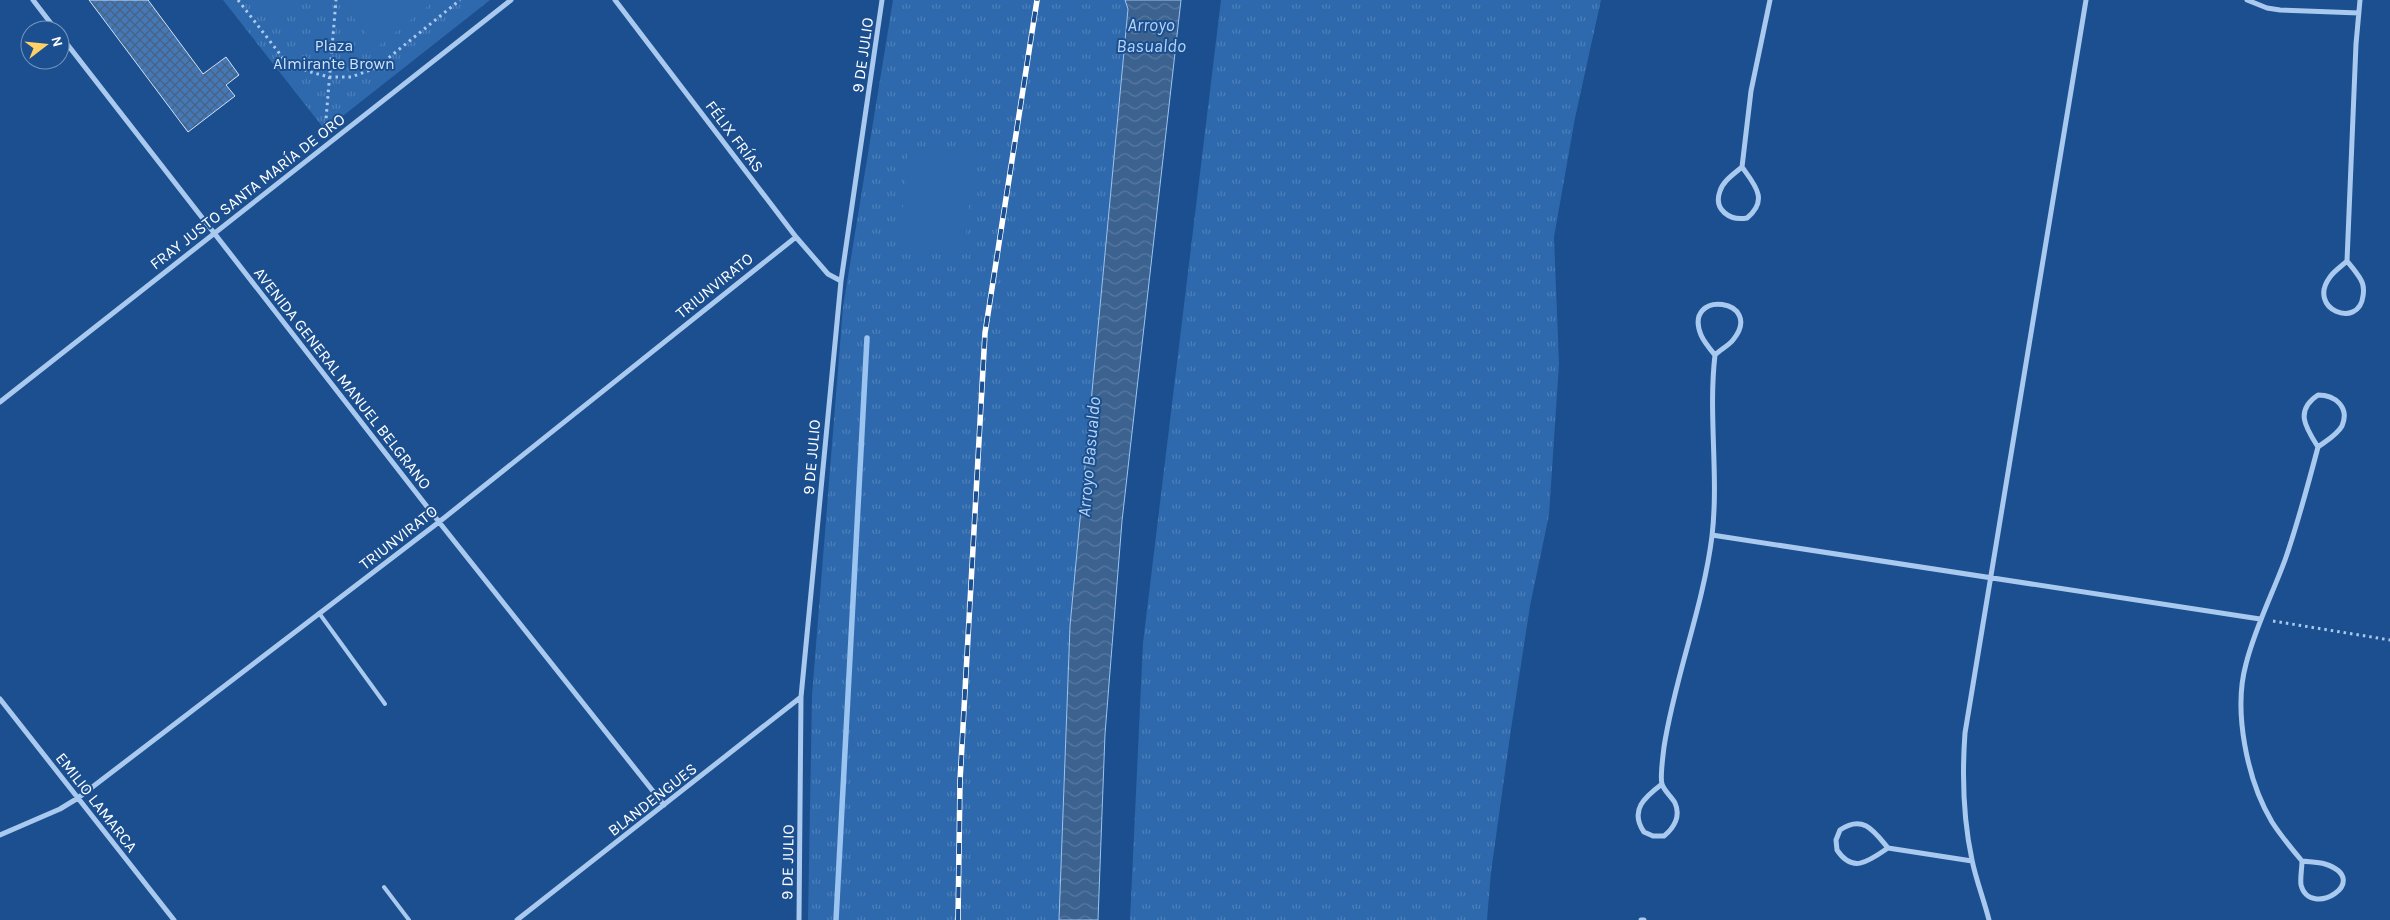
<svg xmlns="http://www.w3.org/2000/svg" width="2390" height="920" font-family="Karla,sans-serif">
	<style>
		.grass { fill: url(#grass-tufts) }
		.pitch { fill: #2e69ad }
		.water { fill: url(#water-waves); stroke: #9cc4f0 }
		.lines { fill: none; stroke-linecap: round; stroke-linejoin: round }
		.stream { stroke: #9cc4f0; stroke-width: 5.5 }
		.building { fill: url(#building-cross-hatch); stroke: #cfe3fa }
		.path { stroke: #a9c9ee; stroke-width: 3; stroke-dasharray: 2.5 4; stroke-linecap: butt }
		.service { stroke: #a9c9ee; stroke-width: 4 }
		.minor { stroke: #a9c9ee; stroke-width: 5 }
		.rail-casing { stroke: #fff; stroke-width: 5.5 }
		.rail { stroke: #1b4f8f; stroke-width: 4; stroke-dasharray: 11; stroke-linecap: butt }
		.labels { text-anchor: middle; stroke-width: 4; stroke-linejoin: round; paint-order: stroke }
		.park-label { font-size: 16px; fill: #cfe3fa; stroke: #1b4f8f }
		.street-label { font-size: 16px; fill: #fff; stroke: #1b4f8f }
		.water-label { font-size: 18px; font-style: italic; fill: #b5d3f5; stroke: #1b4f8f }
	</style>
	<defs>
		<pattern id="grass-tufts" width="24" height="20" patternUnits="userSpaceOnUse" patternTransform="scale(1.25)"><rect width="24" height="20" fill="#2e69ad"/><path d="M3 7l-1-3M5 7V3M7 7l1-3M15 17l-1-3M17 17v-4M19 17l1-3" fill="none" stroke="#4d80b9"/></pattern>
		<pattern id="water-waves" width="16" height="10" patternUnits="userSpaceOnUse" patternTransform="scale(1.25)"><rect width="16" height="10" fill="#3c6290"/><path d="M0 5q4-4 8 0t8 0" fill="none" stroke="#597aa1"/></pattern>
		<pattern id="building-cross-hatch" width="8" height="8" patternUnits="userSpaceOnUse" patternTransform="scale(1.25)"><rect width="8" height="8" fill="#4478b7"/><path d="M0 0l8 8M0 8l8-8" fill="none" stroke="#486282"/></pattern>
	</defs>
	<rect width="100%" height="100%" fill="#1b4f8f"/>
	<!-- grass -->
	<path class="grass" d="M 223,0 L 490,0 L 325,130 Z
		M 893,0 L 1125,0 L 1128,9 L 1070,626 L 1059,920 L 808,920 L 812,695 L 843,307 Z
		M 1221,0 L 1601,0 L 1575,118 L 1554,237 L 1559,364 L 1549,515 L 1530,606 L 1511,729 L 1491,872 L 1487,920 L 1130,920 L 1143,643 Z"/>
	<!-- pitch -->
	<path class="pitch" d="M 257,0 L 304,0 L 275,23 Z
		M 353,0 L 435,0 L 377,47 L 345,6 Z
		M 909,147 L 974,154 L 964,254 L 899,248 Z"/>
	<!-- water -->
	<path class="water" d="M 1125,0 L 1181,0 L 1122,521 L 1105,734 L 1098,920 L 1059,920 L 1070,626 L 1128,9 Z"/>
	<g class="lines">
		<!-- stream -->
		<path class="stream" d="M 836,920 L 867,338"/>
	</g>
	<!-- building -->
	<path class="building" d="M 89,0 L 148,0 L 203,74 L 226,57 L 239,75 L 226,85 L 235,96 L 188,132 Z"/>
	<g class="lines">
		<!-- path -->
		<path class="path" d="M 238,0 L 283,58 L 307,71 L 329,77 L 351,77 L 376,68 L 460,0
			M 325,131 L 336,0
			M 2273,621 L 2390,640"/>
		<!-- service -->
		<path class="service" d="M 319,613 L 385,704
			M 384,887 L 409,920"/>
		<!-- minor -->
		<path class="minor" d="M 33,0 L 56,30
			M 615,0 L 796,237 L 828,274 L 841,281
			M 2247,0 L 2267,8 L 2280,10 L 2359,13
			M 60,35 L 439,522 L 664,805
			M 1742,167 C 1755,185 1769,200 1747,218 C 1730,221 1713,210 1720,191 C 1723,181 1734,174 1742,167 L 1751,91 L 1770,0
			M 2347,261 C 2342,266 2334,271 2330,277 C 2306,309 2359,330 2363,296 C 2364,290 2364,285 2361,280 C 2358,274 2352,267 2347,261 L 2356,44 L 2360,0
			M 0,402 L 511,0
			M 1712,535 L 2260,619
			M 0,699 L 174,920
			M 1662,784 C 1645,797 1629,810 1644,832 L 1653,836 L 1664,836 C 1674,828 1681,816 1675,803 C 1672,797 1664,791 1662,784 C 1660,778 1663,755 1664,747 C 1675,676 1703,608 1712,536 C 1719,476 1708,415 1715,355 C 1710,349 1704,342 1701,335 C 1682,288 1766,299 1733,340 C 1728,346 1720,350 1715,355
			M 0,835 L 60,809 L 78,798 L 439,522 L 796,237
			M 1888,848 C 1874,831 1863,814 1840,830 L 1836,840 L 1837,850 C 1853,874 1869,861 1888,848 L 1972,861
			M 2302,861 C 2309,862 2318,862 2325,864 C 2374,880 2310,920 2301,885 C 2300,877 2302,869 2302,861 C 2291,848 2281,836 2272,822 C 2247,780 2233,711 2246,664 C 2255,628 2272,595 2285,560 C 2298,523 2308,485 2318,447 C 2326,441 2337,435 2342,426 C 2350,407 2335,395 2318,395 C 2294,411 2306,428 2318,447
			M 517,920 L 801,697
			M 799,920 L 801,697 L 841,281 L 882,0
			M 1641,920 L 1644,920
			M 1989,920 C 1984,900 1976,880 1972,860 C 1963,818 1962,775 1965,733 L 2086,0"/>
		<!-- rail casing -->
		<g class="rail-casing">
			<path id="rail" d="M 958,920 L 960,781 L 985,333 L 1037,0"/>
		</g>
		<!-- rail -->
		<use href="#rail" class="rail"/>
	</g>
	<g class="labels">
		<!-- park labels -->
		<g class="park-label">
			<text x="334" y="51">Plaza<tspan x="334" dy="18">Almirante Brown</tspan></text>
		</g>
		<!-- street labels -->
		<g class="street-label">
			<text transform="translate(862 55) rotate(-82)" y="6">9 DE JULIO</text>
			<text transform="translate(735 136) rotate(53)" y="6">FÉLIX FRÍAS</text>
			<text transform="translate(247 191) rotate(-38)" y="6">FRAY JUSTO SANTA MARÍA DE ORO</text>
			<text transform="translate(714 285) rotate(-39)" y="6">TRIUNVIRATO</text>
			<text transform="translate(343 378) rotate(52)" y="6">AVENIDA GENERAL MANUEL BELGRANO</text>
			<text transform="translate(811 457) rotate(-85)" y="6">9 DE JULIO</text>
			<text transform="translate(398 537) rotate(-38)" y="6">TRIUNVIRATO</text>
			<text transform="translate(652 799) rotate(-38)" y="6">BLANDENGUES</text>
			<text transform="translate(97 802) rotate(52)" y="6">EMILIO LAMARCA</text>
			<text transform="translate(787 862) rotate(-89)" y="6">9 DE JULIO</text>
		</g>
		<!-- water labels -->
		<g class="water-label">
			<text x="1151" y="31">Arroyo<tspan x="1151" dy="21">Basualdo</tspan></text>
			<text transform="translate(1089 457) rotate(-85)" y="6">Arroyo Basualdo</text>
		</g>
	</g>
	<!-- north arrow -->
	<g transform="translate(45 45) rotate(74)"><circle r="24" fill="#1b4f8f" stroke="#7695bc"/>
	<path d="M0-4L9 19L0 12L-9 19Z" fill="#ffd166"/>
	<text y="-8" font-size="14" font-weight="bold" text-anchor="middle" fill="#ffffff">N</text>
	</g>
</svg>
